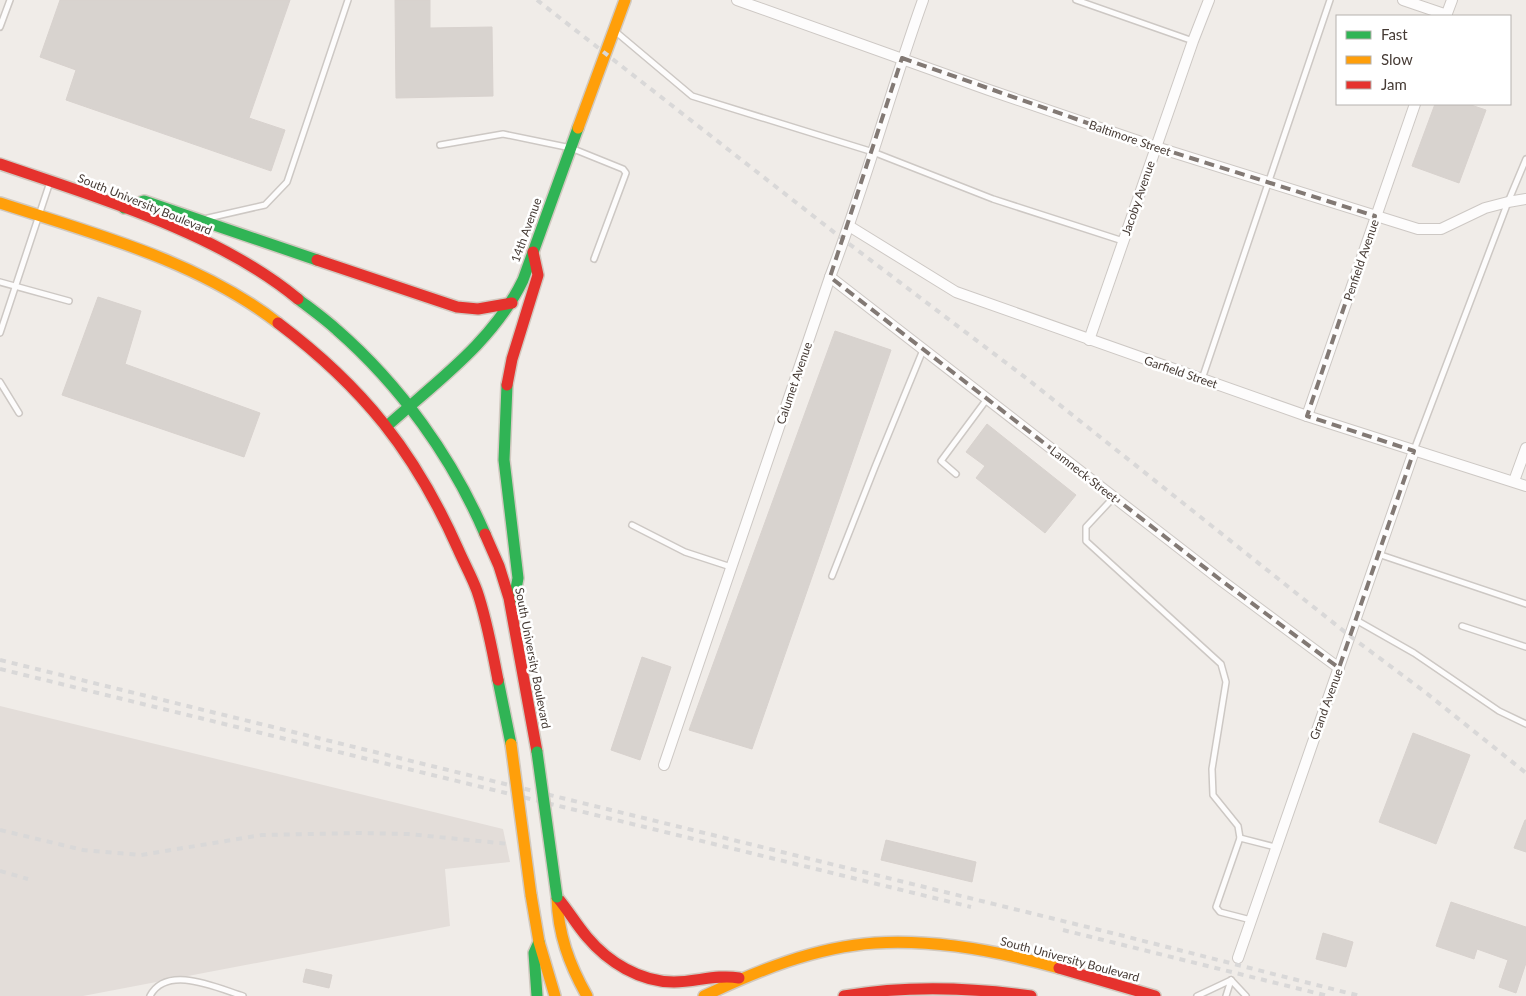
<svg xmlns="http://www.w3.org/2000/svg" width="1526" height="996" font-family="Lato,sans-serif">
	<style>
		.industrial { fill: #e3ddd9 }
		.building { fill: #d8d3cf; stroke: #d8d2ce }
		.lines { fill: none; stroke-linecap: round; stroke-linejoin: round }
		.lane-casing { stroke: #cdc8c4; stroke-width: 8 }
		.street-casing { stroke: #cdc8c4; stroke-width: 12 }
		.fast-casing { stroke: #d1c9c0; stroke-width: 14 }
		.slow-casing { stroke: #d1c9c0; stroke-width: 14 }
		.jam-casing { stroke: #d1c9c0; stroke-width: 14 }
		.lane { stroke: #fdfcfc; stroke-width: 5 }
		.street { stroke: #fdfcfc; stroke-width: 10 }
		.fast { stroke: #30b455; stroke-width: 11 }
		.slow { stroke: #ff9f0a; stroke-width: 11 }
		.jam { stroke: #e5322d; stroke-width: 11 }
		.rail { stroke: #d9d8d8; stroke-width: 4; stroke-dasharray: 6 6; stroke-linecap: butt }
		.fast-bridge-casing { stroke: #d1c9c0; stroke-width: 14; stroke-linecap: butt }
		.slow-bridge-casing { stroke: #d1c9c0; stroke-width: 14; stroke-linecap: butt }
		.fast-bridge { stroke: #30b455; stroke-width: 11 }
		.slow-bridge { stroke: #ff9f0a; stroke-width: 11 }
		.marked { fill: none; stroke: #827974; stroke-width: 4; stroke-dasharray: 10 6; stroke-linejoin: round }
		.labels { text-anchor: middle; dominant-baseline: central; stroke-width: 5; stroke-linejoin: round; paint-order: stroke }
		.street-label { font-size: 12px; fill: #463b35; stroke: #fff }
	</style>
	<rect width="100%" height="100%" fill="#f0ece8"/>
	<polygon class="industrial" points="0,706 503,829 510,862 445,869 450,926 83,996 0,996"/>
	<g class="building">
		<polygon points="60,0 290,0 249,118 285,130 271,171 66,100 76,70 40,57"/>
		<polygon points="395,0 430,0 430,28 492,27 493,96 396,98"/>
		<polygon points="1435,104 1468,104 1486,110 1459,183 1412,166"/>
		<polygon points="98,297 141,311 125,364 260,413 244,457 62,395"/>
		<polygon points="835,331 891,350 752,749 689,730"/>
		<polygon points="987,424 1076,495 1045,533 976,478 985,466 966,452"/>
		<polygon points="642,657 671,667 640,760 611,750"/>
		<polygon points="1413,733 1470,755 1436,844 1379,822"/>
		<polygon points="1525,820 1526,820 1526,852 1514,848"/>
		<polygon points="886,840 976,862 972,882 881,860"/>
		<polygon points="1451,902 1526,927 1526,963 1516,993 1499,987 1508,960 1477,949 1474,959 1436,946"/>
		<polygon points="1323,933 1353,942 1346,967 1316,959"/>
		<polygon points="306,969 332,975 329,988 303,982"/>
	</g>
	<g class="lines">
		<g class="lane-casing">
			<g id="lane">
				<polyline points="1076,0 1193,41"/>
				<polyline points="0,27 10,0"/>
				<polyline points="616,32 692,96 873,152 993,199 1123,241"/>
				<polyline points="440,145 503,134 571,148 623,169 626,173 594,259"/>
				<polyline points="208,218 265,205 287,182 348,0"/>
				<polyline points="0,282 69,301"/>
				<polyline points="0,333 50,182"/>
				<polyline points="1202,379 1330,0"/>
				<polyline points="0,382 19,413"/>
				<polyline points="1414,450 1508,202 1526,159"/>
				<polyline points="956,474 941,461 987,399"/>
				<polyline points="1114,497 1086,527 1086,541 1221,664 1226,682 1212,769 1213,795 1238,826 1240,838 1216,907 1220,912 1251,920"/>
				<polyline points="632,525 685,552 731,567"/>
				<polyline points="1378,554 1526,604"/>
				<polyline points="832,576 875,467 923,350"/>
				<polyline points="1356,620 1414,653 1499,711 1526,724"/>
				<polyline points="1462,626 1526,647"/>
				<polyline points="1240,838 1275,847"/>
				<polyline points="1231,980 1246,996"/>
				<path d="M150,996C167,964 217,988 243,996"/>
				<polyline points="1197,996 1231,980"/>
				<polyline points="1226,996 1231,980"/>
			</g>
		</g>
		<g class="street-casing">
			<g id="street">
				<polyline points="737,0 989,90 1156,147 1418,229 1441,229 1485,208 1508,202 1526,199"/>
				<polyline points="1403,0 1447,15"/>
				<polyline points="1446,16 1452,0"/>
				<polyline points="849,226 956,292 1307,416 1526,486"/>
				<polyline points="830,277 1222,581 1339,668"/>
				<polyline points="1089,340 1193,41 1209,0"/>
				<polyline points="1307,416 1415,104"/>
				<polyline points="1514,481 1526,448"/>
				<path d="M664,765L830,277C865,186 890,92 923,0"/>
				<polyline points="1238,958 1414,451"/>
			</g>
		</g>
		<g class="fast-casing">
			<g id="fast">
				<polyline points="124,208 144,201 317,260"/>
				<path d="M298,299C311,309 325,319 337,330C400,385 452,457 485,534"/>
				<polyline points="507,385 504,460 518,578 513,605"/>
				<path d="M387,426C437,381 493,342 523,280L578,128"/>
				<polyline points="498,680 511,744"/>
				<polyline points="537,996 534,953 539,942"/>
			</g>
		</g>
		<g class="slow-casing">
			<g id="slow">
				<polyline points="578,128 625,0"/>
				<path d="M0,203C95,234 198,261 278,323"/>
				<polyline points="531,895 539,942 555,996"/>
				<path d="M557,897C558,934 569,964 587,996"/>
				<path d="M704,996C757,971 815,947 875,943C937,939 999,951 1059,968"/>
			</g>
		</g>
		<g class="jam-casing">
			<g id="jam">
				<path d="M0,164C99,198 217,232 298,299"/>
				<polyline points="317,260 457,307 478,309 512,303"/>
				<path d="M278,323C363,387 415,452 458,549C464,563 472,577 477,591C487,620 492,650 498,680"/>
				<polyline points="507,385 512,359 538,275 533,252"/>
				<polyline points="485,534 499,566 509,598 537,752"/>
				<path d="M557,897C568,910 576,924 587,937C608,962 640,982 674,982C696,982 717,974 739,978"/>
				<polyline points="1059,968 1155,996"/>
				<path d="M844,996C907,985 968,987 1031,996"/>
			</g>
		</g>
		<use href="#lane" class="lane"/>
		<use href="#street" class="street"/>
		<use href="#fast" class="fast"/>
		<use href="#slow" class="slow"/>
		<use href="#jam" class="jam"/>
		<g class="rail">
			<polyline points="537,0 844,240 1026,378 1350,636 1425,692 1526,773"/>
			<polyline points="0,660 1120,935 1360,996"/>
			<polyline points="0,669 971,907"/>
			<polyline points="0,830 83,850 141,855 262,835 358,833 408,834 509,844"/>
			<polyline points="0,871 28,879"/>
			<polyline points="1063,930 1328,996"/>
		</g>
		<g class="fast-bridge-casing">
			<polyline id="fast-bridge" points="537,752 557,897"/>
		</g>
		<g class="slow-bridge-casing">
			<polyline id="slow-bridge" points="511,744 531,895"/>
		</g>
		<use href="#fast-bridge" class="fast-bridge"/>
		<use href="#slow-bridge" class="slow-bridge"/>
	</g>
	<path class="marked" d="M902,58L1156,147L1375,216L1307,416L1414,451L1339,668L1222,581L830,277Z"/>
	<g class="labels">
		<g class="street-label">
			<text transform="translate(1130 138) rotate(19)">Baltimore Street</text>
			<text transform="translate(1138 198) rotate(-71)">Jacoby Avenue</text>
			<text transform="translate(145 204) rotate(22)">South University Boulevard</text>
			<text transform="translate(526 230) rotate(-70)">14th Avenue</text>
			<text transform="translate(1361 260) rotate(-71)">Penfield Avenue</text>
			<text transform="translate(1181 372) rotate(19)">Garfield Street</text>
			<text transform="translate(794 383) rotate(-71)">Calumet Avenue</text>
			<text transform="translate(1084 474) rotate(38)">Lamneck Street</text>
			<text transform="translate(533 658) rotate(79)">South University Boulevard</text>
			<text transform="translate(1326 704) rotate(-70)">Grand Avenue</text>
			<text transform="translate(1070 959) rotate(15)">South University Boulevard</text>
		</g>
	</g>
	<rect x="1336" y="15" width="175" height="90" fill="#ffffff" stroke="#b5b1ae"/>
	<rect x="1346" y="31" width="25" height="8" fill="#30b455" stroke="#b5b1ae"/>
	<text x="1381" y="40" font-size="15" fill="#463b35">Fast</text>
	<rect x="1346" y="56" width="25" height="8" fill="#ff9f0a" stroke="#b5b1ae"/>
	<text x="1381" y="65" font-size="15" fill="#463b35">Slow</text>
	<rect x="1346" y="81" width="25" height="8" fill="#e5322d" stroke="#b5b1ae"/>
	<text x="1381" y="90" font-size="15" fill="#463b35">Jam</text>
</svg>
